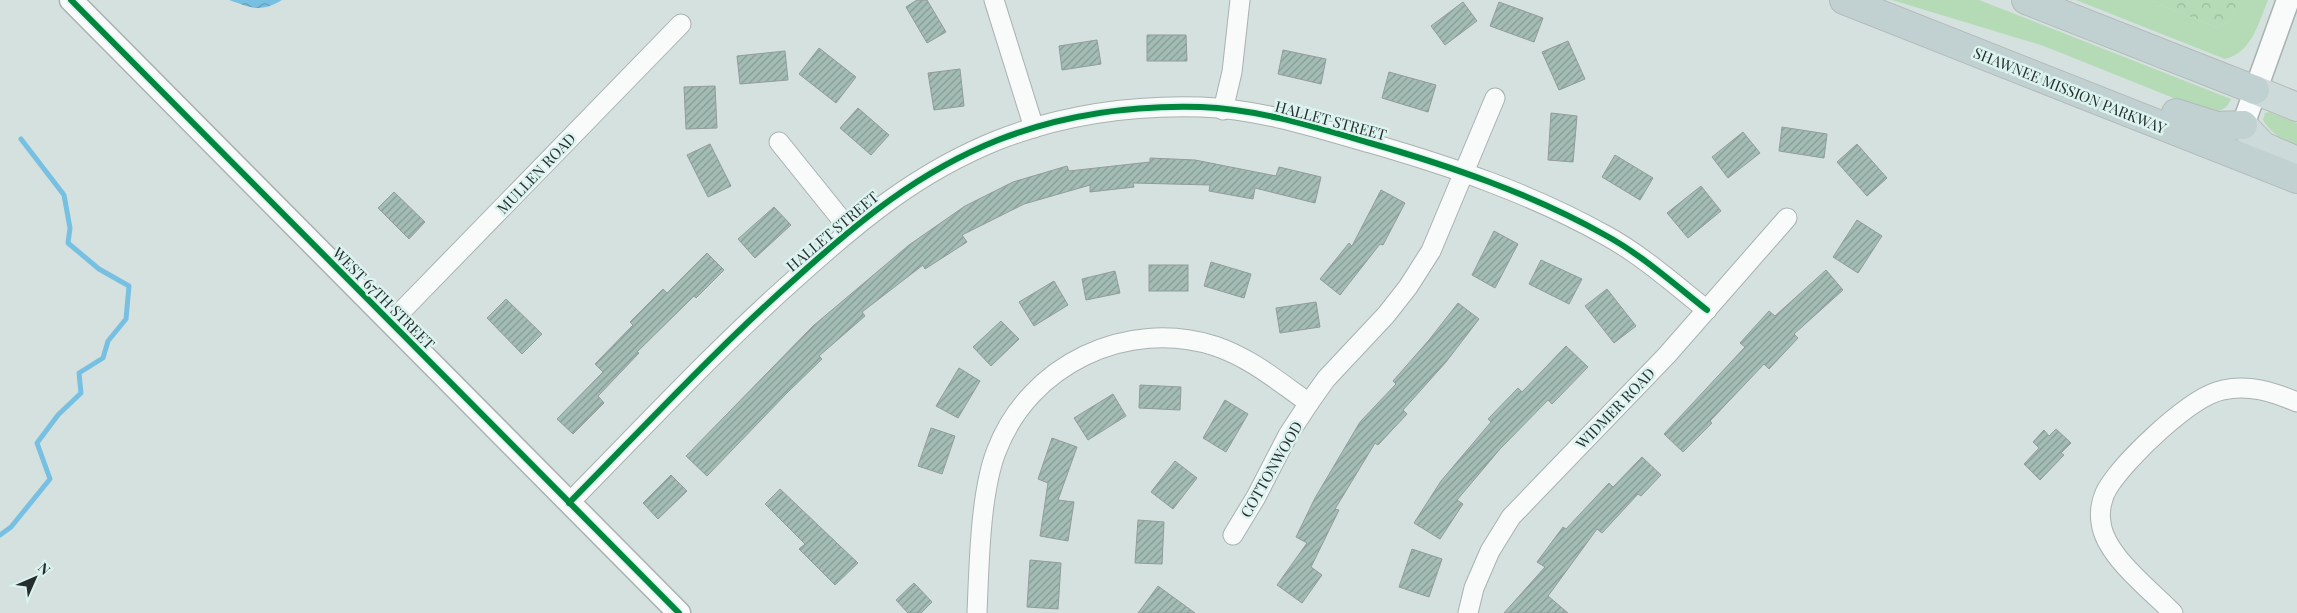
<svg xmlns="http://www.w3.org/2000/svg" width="2297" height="613" font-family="'Playfair Display',serif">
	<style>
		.grass { fill: #b4dab6 }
		.forest { fill: url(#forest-crowns) }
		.water { fill: url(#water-waves) }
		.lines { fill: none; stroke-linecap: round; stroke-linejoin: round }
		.stream { stroke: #78c0e2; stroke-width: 5 }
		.building { fill: url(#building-hatch); stroke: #939c9a }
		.minor-casing { stroke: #a9b2b1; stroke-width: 21 }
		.tertiary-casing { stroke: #a9b2b1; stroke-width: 25 }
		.trunk-casing { stroke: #b4bbba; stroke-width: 30 }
		.motorway-casing { stroke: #b4bbba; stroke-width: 30 }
		.minor { stroke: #f9fafa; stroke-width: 19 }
		.tertiary { stroke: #f9fafa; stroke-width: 22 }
		.trunk { stroke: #ccdada; stroke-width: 28 }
		.motorway { stroke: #c1d1d2; stroke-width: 28 }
		.cycleway-casing { stroke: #dcf3f0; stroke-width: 9 }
		.cycleway { stroke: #00873e; stroke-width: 6 }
		.labels { text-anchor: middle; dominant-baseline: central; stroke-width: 5; stroke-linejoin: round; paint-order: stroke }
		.street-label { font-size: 15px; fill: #252e2d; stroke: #dcf3f0 }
	</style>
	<defs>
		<pattern id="forest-crowns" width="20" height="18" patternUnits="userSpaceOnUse" patternTransform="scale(1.25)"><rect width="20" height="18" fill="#b4dab6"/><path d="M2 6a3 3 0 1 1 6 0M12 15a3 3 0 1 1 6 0" fill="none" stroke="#9bbb9d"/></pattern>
		<pattern id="water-waves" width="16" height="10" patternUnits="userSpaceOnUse" patternTransform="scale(1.25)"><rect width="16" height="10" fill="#78c0e2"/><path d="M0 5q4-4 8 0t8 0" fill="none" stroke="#629cb8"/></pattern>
		<pattern id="building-hatch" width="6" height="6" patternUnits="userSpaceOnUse" patternTransform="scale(1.25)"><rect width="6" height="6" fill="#a3bdb5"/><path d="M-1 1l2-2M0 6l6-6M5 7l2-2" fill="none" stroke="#859a94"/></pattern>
	</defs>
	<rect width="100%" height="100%" fill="#d4e1df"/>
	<g class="grass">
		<path d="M1892,0H1979L2231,99C2226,111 2219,112 2206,111L2044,46Z"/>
		<path d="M2076,0H2149L2218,28L2232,19L2241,0H2268C2258,24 2252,52 2225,59Z"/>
		<path d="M2269,112L2297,123V147C2283,141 2271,133 2263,120L2265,113Z"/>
	</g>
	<polygon class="forest" points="2149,0 2241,0 2232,19 2218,28"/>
	<path class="water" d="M229,0H282C260,13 252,8 229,0Z"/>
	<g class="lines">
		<polyline class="stream" points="0,535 11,527 50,479 37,443 58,415 81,393 79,373 103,358 108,341 126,319 129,286 99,269 68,243 70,228 64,195 21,139"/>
	</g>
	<g class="building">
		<polygon points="917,0 927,0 946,32 927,43 906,7"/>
		<polygon points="1463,2 1477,21 1445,45 1431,26"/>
		<polygon points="1499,2 1543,18 1534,42 1490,26"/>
		<polygon points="1147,35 1186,35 1187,61 1147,61"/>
		<polygon points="1097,40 1101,64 1062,70 1059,46"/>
		<polygon points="1568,41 1585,79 1559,90 1542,52"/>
		<polygon points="819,48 856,77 836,103 799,74"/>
		<polygon points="1283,50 1326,59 1321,84 1278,74"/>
		<polygon points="785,51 788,80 740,84 737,56"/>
		<polygon points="960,69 964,106 934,110 928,73"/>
		<polygon points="1389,72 1436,85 1428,112 1382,98"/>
		<polygon points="715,86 717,128 686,129 684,87"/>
		<polygon points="858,108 889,135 871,155 840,128"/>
		<polygon points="1551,113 1577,116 1573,162 1548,160"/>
		<polygon points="1782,127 1827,134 1824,158 1779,151"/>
		<polygon points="1743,132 1760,153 1728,178 1712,157"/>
		<polygon points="710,144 731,186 708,197 687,155"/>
		<polygon points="1857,144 1887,178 1867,196 1837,162"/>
		<polygon points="1615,155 1653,178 1640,200 1602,177"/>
		<polygon points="1150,158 1195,160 1276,176 1279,167 1321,177 1315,203 1255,188 1253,199 1209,191 1210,185 1133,183 1134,187 1090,192 1090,185 1024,204 962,235 967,242 925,269 923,265 862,312 865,316 819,356 822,359 787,393 707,476 686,456 813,326 909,245 965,206 1013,182 1067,166 1069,171 1150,162"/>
		<polygon points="1701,186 1721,211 1688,238 1667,213"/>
		<polygon points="1381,190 1405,203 1383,245 1380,244 1340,295 1320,279 1349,243 1352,246"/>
		<polygon points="394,192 425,222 409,239 378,208"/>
		<polygon points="774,207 791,225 755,258 738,239"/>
		<polygon points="1857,220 1882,236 1858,273 1833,257"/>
		<polygon points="1494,231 1518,244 1495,288 1472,275"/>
		<polygon points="707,253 724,270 696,298 694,296 637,352 639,353 598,396 604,403 573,434 557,419 603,372 595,364 633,325 630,322 663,289 667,293"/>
		<polygon points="1541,260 1582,279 1569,304 1529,284"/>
		<polygon points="1211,262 1251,274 1244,298 1204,286"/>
		<rect x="1149" y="265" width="39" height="26"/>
		<polygon points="1826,270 1843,290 1794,334 1798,338 1769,369 1764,364 1710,421 1712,423 1683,452 1664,434 1745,347 1740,343 1769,311 1775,316"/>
		<polygon points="1115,271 1120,293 1086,300 1082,279"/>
		<polygon points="1054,281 1068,305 1034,326 1019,302"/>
		<polygon points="1607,289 1636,326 1614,343 1585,306"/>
		<polygon points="506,299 542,334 522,354 487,318"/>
		<polygon points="1316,302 1320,327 1280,333 1276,308"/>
		<polygon points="1458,303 1479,319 1446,362 1403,410 1407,414 1378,445 1375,443 1335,509 1339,510 1311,567 1322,575 1302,603 1277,585 1307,543 1296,537 1315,498 1360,422 1396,384 1393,381 1429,340"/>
		<polygon points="1001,321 1019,339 991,366 973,347"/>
		<polygon points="1566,346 1588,367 1552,404 1548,400 1500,449 1457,500 1463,504 1440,539 1414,523 1441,481 1491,422 1488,419 1518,388 1522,392"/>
		<polygon points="959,368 980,381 958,418 936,406"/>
		<polygon points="1140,385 1181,387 1180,410 1139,408"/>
		<polygon points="1113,394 1126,416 1088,440 1074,418"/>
		<polygon points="1225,400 1248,414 1226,452 1203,438"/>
		<polygon points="931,428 955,436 942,474 918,466"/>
		<polygon points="2056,429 2071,443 2061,453 2064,455 2040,480 2024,464 2039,448 2033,442 2044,430 2049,436"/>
		<polygon points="1052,438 1077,447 1058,500 1074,502 1068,541 1040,536 1048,483 1038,479"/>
		<polygon points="1642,457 1661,475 1641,496 1638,494 1602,533 1597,529 1548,596 1568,613 1504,613 1545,567 1537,562 1563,527 1566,529 1609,483 1613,487"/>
		<polygon points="1175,461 1197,478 1173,509 1151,492"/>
		<polygon points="671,475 687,491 658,519 643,503"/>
		<polygon points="780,489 858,563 835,585 799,549 805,544 765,504"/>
		<polygon points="1138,520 1164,522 1162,564 1135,563"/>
		<polygon points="1412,549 1442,559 1429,597 1399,587"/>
		<polygon points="1030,560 1061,563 1058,609 1027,607"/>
		<polygon points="914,583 932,602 921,613 908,613 896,600"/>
		<polygon points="1158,586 1195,613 1138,613"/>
	</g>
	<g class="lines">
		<g class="minor-casing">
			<g id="minor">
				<polyline points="994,0 1034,128"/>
				<polyline points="1223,110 1232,72 1240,0"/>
				<polyline points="779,142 849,229"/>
				<polyline points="390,323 681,24"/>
				<path d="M569,503C644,427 716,349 796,278C859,221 918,172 998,140C1062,115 1132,105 1201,107C1258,109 1315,127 1370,143C1450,166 1532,194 1605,235C1642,255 1674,284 1707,310"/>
				<polyline points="1233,535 1256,497 1288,435 1309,403 1326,379 1386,315 1408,287 1431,251 1495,98"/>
				<path d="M977,613C979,567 980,494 996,452C1029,364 1127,318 1215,346C1251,358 1279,382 1309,403"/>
				<polyline points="1468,613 1474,588 1490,551 1511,517 1667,355 1787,218"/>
				<path d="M2173,613C2151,590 2104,555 2101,522C2099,511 2102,496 2109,486C2127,458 2191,396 2223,390C2249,384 2273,392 2297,402"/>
			</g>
		</g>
		<g class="tertiary-casing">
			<g id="tertiary">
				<polyline points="71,0 679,613"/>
				<polyline points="2243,125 2288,0"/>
			</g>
		</g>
		<g class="trunk-casing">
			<g id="trunk">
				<polyline points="2255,90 2297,107"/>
				<polyline points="2243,125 2263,146 2297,161"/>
			</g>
		</g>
		<g class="motorway-casing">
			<g id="motorway">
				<polyline points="1844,0 2297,179"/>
				<polyline points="2026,0 2255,90"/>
				<polyline points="2176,113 2217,126 2243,125"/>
			</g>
		</g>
		<use href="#minor" class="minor"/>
		<use href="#tertiary" class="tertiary"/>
		<use href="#trunk" class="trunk"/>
		<use href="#motorway" class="motorway"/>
		<g class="cycleway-casing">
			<g id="cycleway">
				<polyline points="71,0 679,613"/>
				<path d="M569,503C644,427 716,349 796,278C859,221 918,172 998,140C1062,115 1132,105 1201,107C1258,109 1315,127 1370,143C1450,166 1532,194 1605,235C1642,255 1674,284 1707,310"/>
			</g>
		</g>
		<use href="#cycleway" class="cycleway"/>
	</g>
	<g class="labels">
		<g class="street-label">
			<text transform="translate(2070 90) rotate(22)">SHAWNEE MISSION PARKWAY</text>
			<text transform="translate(1331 120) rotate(15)">HALLET STREET</text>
			<text transform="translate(536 173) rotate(-46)">MULLEN ROAD</text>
			<text transform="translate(832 231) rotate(-40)">HALLET STREET</text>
			<text transform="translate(384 298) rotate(45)">WEST 67TH STREET</text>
			<text transform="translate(1615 408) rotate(-46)">WIDMER ROAD</text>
			<text transform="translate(1271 469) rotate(-60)">COTTONWOOD</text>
		</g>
	</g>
	<g transform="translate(35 578) rotate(45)" stroke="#dcf3f0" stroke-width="4" paint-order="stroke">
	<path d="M0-4L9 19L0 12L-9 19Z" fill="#252e2d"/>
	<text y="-8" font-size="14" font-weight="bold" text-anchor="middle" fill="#252e2d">N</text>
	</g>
</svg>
